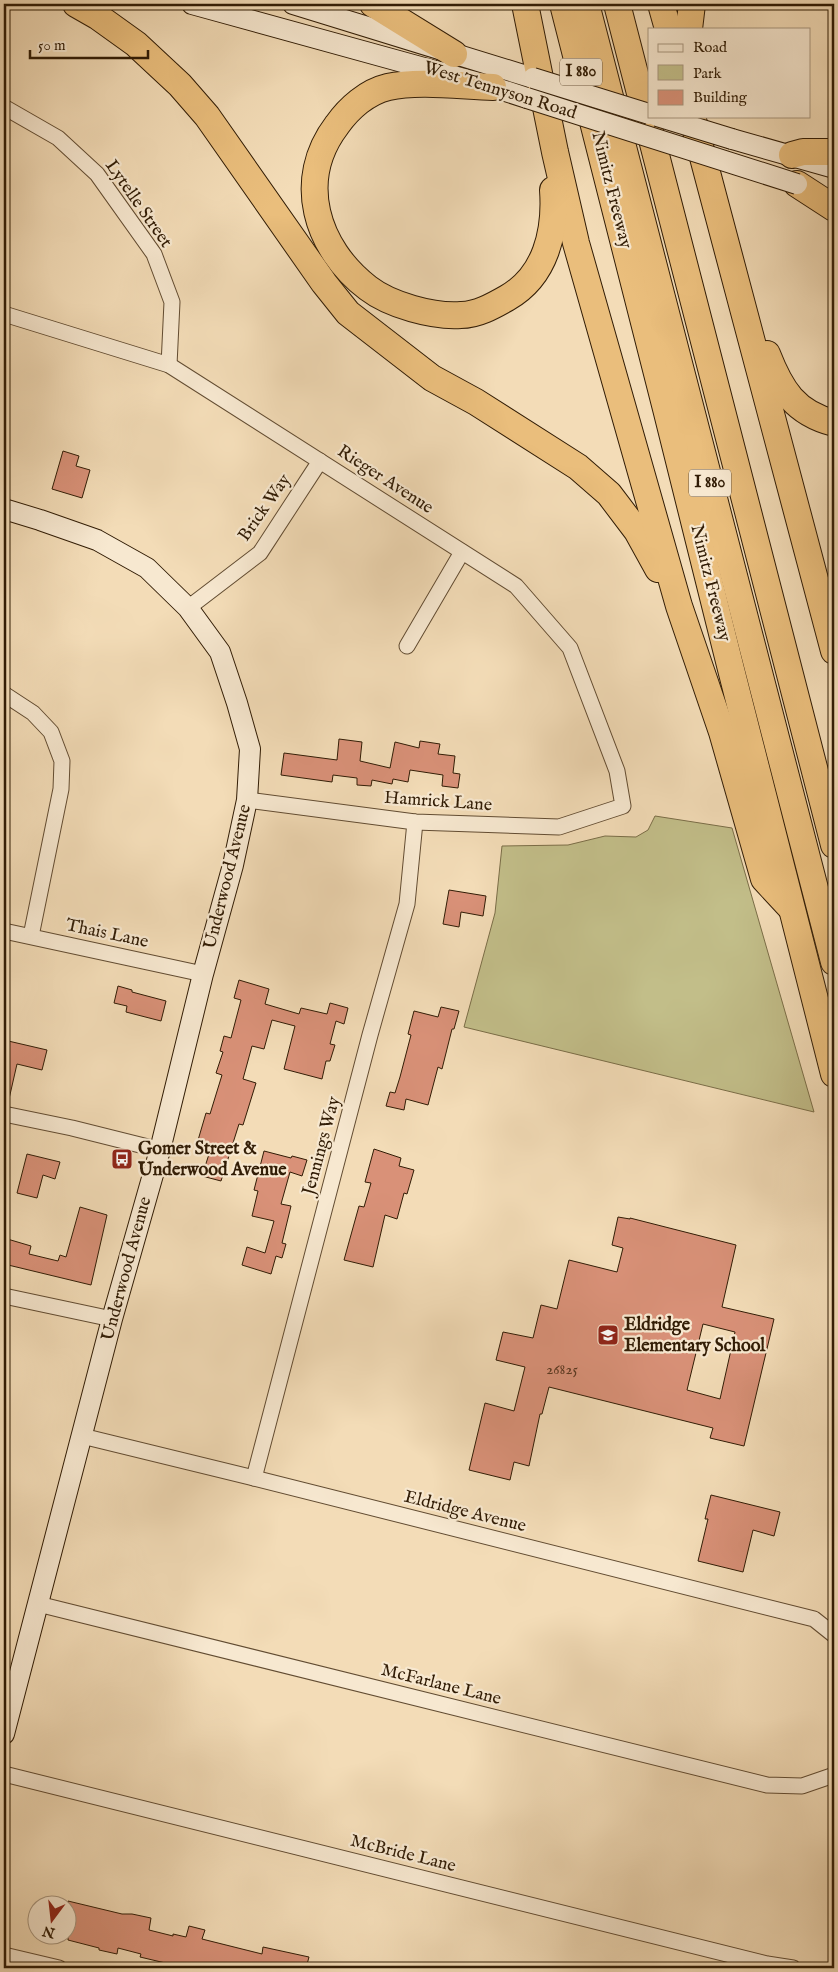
<svg xmlns="http://www.w3.org/2000/svg" width="838" height="1972" font-family="'IM FELL English',serif">
	<style>
		.green { fill: #c2be89; stroke: #7a6d47 }
		.building { fill: #d99178; stroke: #311c05; fill-rule: evenodd }
		.lines { fill: none; stroke-linecap: round; stroke-linejoin: round }
		.street-casing { stroke: #624c32; stroke-width: 17 }
		.secondary-casing { stroke: #311c05; stroke-width: 22 }
		.highway-casing { stroke: #311c05; stroke-width: 28 }
		.street { stroke: #f7e8d0; stroke-width: 15 }
		.secondary { stroke: #f7e8d0; stroke-width: 20 }
		.highway { stroke: #eabe7c; stroke-width: 26 }
		.secondary-bridge-casing { stroke: #311c05; stroke-width: 22; stroke-linecap: butt }
		.secondary-bridge { stroke: #f7e8d0; stroke-width: 20 }
		.labels { text-anchor: middle; dominant-baseline: central; stroke-width: 4.5; stroke-linejoin: round; paint-order: stroke }
		.number-label { font-size: 15px; fill: #5b3922 }
		.shield { fill: #f7e8d0; stroke: #6c5942; stroke-width: 1 }
		.shield-label { font-size: 16px; font-weight: bold; fill: #311c05 }
		.street-label { font-size: 18px; fill: #311c05; stroke: #f7e8d0 }
		.poi-label { font-size: 18px; font-weight: bold; fill: #311c05; stroke: #f7e8d0; text-anchor: start }
	</style>
	<rect width="100%" height="100%" fill="#f3dcb7"/>
	<filter id="stains"><feTurbulence type="fractalNoise" baseFrequency=".004" numOctaves="4"/><feColorMatrix values="0 0 0 0 .2 0 0 0 0 .09 0 0 0 0 .02 0 0 0 .5 -.17"/></filter>
	<radialGradient id="worn" r=".72"><stop offset=".6" stop-color="#630" stop-opacity="0"/><stop offset="1" stop-color="#630" stop-opacity=".3"/></radialGradient>
	<polygon class="green" points="655,816 732,828 814,1112 464,1027 495,913 502,846 568,845 605,836 636,837 648,830"/>
	<g class="building">
		<polygon points="63,451 79,456 76,466 90,470 82,498 52,489"/>
		<polygon points="339,739 362,742 360,761 390,768 395,742 419,748 420,741 440,744 438,754 455,756 453,773 460,774 458,788 442,786 443,775 410,770 408,782 393,779 392,784 372,780 371,786 357,785 357,778 333,775 332,782 281,775 284,753 337,760"/>
		<polygon points="449,890 486,896 483,916 461,912 459,927 443,924"/>
		<polygon points="239,980 269,989 265,1004 299,1014 301,1008 327,1014 330,1003 348,1008 344,1024 336,1021 330,1044 335,1045 330,1061 326,1061 322,1079 284,1069 295,1026 272,1020 264,1049 252,1046 243,1079 256,1083 243,1125 239,1124 221,1181 202,1176 210,1151 196,1147 206,1113 210,1114 222,1075 216,1073 223,1052 220,1051 224,1036 231,1038 241,1000 234,998"/>
		<polygon points="118,986 132,990 132,992 166,1001 161,1021 126,1012 127,1006 114,1003"/>
		<polygon points="441,1007 459,1011 454,1029 452,1029 442,1069 438,1067 428,1105 406,1099 404,1110 386,1106 390,1092 395,1093 400,1077 411,1035 408,1034 414,1011 438,1017"/>
		<polygon points="4,1040 47,1050 42,1070 17,1064 9,1099 4,1098"/>
		<polygon points="374,1149 401,1158 399,1166 414,1170 407,1194 404,1193 397,1219 385,1215 373,1267 344,1260 359,1206 364,1207 371,1183 365,1182"/>
		<polygon points="264,1151 291,1158 292,1156 307,1160 302,1176 290,1172 281,1204 291,1206 282,1243 286,1244 282,1258 276,1256 271,1274 242,1265 247,1247 265,1253 274,1221 252,1216 258,1191 254,1190"/>
		<polygon points="27,1154 60,1162 55,1179 43,1175 37,1198 17,1193"/>
		<polygon points="80,1207 107,1215 91,1285 4,1264 4,1238 31,1246 29,1254 58,1261 60,1255 66,1257"/>
		<path d="M618,1217L630,1219V1218L736,1245L722,1307L774,1319L744,1446L710,1438L713,1428L549,1387L542,1414H540L529,1466L514,1462L510,1480L469,1470L485,1403L514,1411L525,1367L496,1360L503,1332L533,1338L541,1305L557,1309L569,1260L617,1272L623,1248L612,1245ZM703,1324L735,1332L720,1399L687,1390Z"/>
		<polygon points="711,1495 780,1512 774,1536 753,1530 743,1572 698,1561 708,1519 705,1519"/>
		<polygon points="68,1901 122,1914 132,1914 151,1918 149,1930 173,1936 173,1934 186,1937 189,1926 205,1930 202,1939 262,1954 263,1947 309,1957 306,1968 177,1968 178,1966 140,1957 141,1954 118,1948 117,1954 99,1950 99,1948 68,1940"/>
	</g>
	<g class="lines">
		<g class="street-casing">
			<g id="street">
				<polyline points="4,107 58,138 97,174 154,254 172,302 169,365"/>
				<polyline points="4,314 169,365 516,586 570,648 617,771 623,806 559,827 415,822 247,800"/>
				<polyline points="188,608 260,553 320,461"/>
				<polyline points="407,646 462,552"/>
				<polyline points="4,694 33,713 51,732 62,761 61,789 31,936"/>
				<polyline points="4,931 203,974"/>
				<polyline points="4,1114 72,1128 160,1150"/>
				<polyline points="4,1296 112,1319"/>
				<polyline points="82,1436 254,1478 814,1619 834,1635"/>
				<polyline points="254,1478 370,1035 407,904 415,822"/>
				<polyline points="38,1604 767,1785 802,1786 834,1775"/>
				<polyline points="4,1774 767,1964 793,1968"/>
				<polyline points="4,1955 59,1968"/>
			</g>
		</g>
		<g class="secondary-casing">
			<g id="secondary">
				<polyline points="192,4 493,87 527,98"/>
				<polyline points="293,4 533,78"/>
				<polyline points="732,139 834,168"/>
				<polyline points="4,509 40,520 97,540 147,568 188,608 220,652 237,703 250,749 247,800 233,865 203,974 160,1150 112,1319 4,1734"/>
			</g>
		</g>
		<g class="highway-casing">
			<g id="highway">
				<polyline points="76,4 97,16 136,44 180,85 207,116 324,283 348,313 432,378 476,402 578,467 609,494 637,531 658,569"/>
				<polyline points="373,4 454,54"/>
				<polyline points="525,4 555,152 576,243 679,606 722,732 764,879 789,906"/>
				<path d="M563,4C656,360 741,718 834,1074"/>
				<polyline points="586,4 834,962"/>
				<polyline points="617,4 834,845"/>
				<polyline points="661,4 668,29"/>
				<polyline points="689,29 692,4"/>
				<path d="M493,87C461,86 418,80 388,87C367,92 349,108 337,125C295,180 316,248 368,288C390,305 433,317 461,315C477,315 493,306 507,298C546,276 556,231 553,190"/>
				<polyline points="692,116 834,651"/>
				<polyline points="792,155 803,152 834,152"/>
				<polyline points="797,184 834,208"/>
				<path d="M767,354C781,390 795,413 834,423"/>
			</g>
		</g>
		<use href="#street" class="street"/>
		<use href="#secondary" class="secondary"/>
		<use href="#highway" class="highway"/>
		<g class="secondary-bridge-casing">
			<g id="secondary-bridge">
				<polyline points="533,78 649,114"/>
				<polyline points="527,98 797,184"/>
				<polyline points="657,116 732,139"/>
			</g>
		</g>
		<use href="#secondary-bridge" class="secondary-bridge"/>
	</g>
	<defs>
		<g id="bus-square" transform="scale(1.125)"><rect x="-9" y="-9" width="18" height="18" rx="4" fill="#8f2418" stroke="#f7e8d0"/><path d="M-5-6H5V4H4V6H2V4H-2V6H-4V4H-5ZM-3.5-4V0h7V-4ZM-3.5 1.2v1.5H-2V1.2ZM2 1.2v1.5H3.5V1.2Z" fill="#fff"/></g>
		<g id="school-square" transform="scale(1.125)"><rect x="-9" y="-9" width="18" height="18" rx="4" fill="#8f2418" stroke="#f7e8d0"/><path d="M0-5L7-2L0 1L-7-2ZM-4 1L0 2.5L4 1V4Q0 6-4 4Z" fill="#fff"/></g>
	</defs>
	<g fill-rule="evenodd">
		<use href="#bus-square" x="122" y="1159"/>
		<use href="#school-square" x="608" y="1335"/>
	</g>
	<g class="labels">
		<g class="number-label">
			<text x="562" y="1369">26825</text>
		</g>
		<g class="shield">
			<rect x="560" y="58.5" width="42" height="27" rx="4"/>
			<rect x="689" y="469.5" width="42" height="27" rx="4"/>
		</g>
		<g class="shield-label">
			<text x="581" y="72">I 880</text>
			<text x="710" y="483">I 880</text>
		</g>
		<g class="street-label">
			<text transform="translate(500 91) rotate(17)">West Tennyson Road</text>
			<text transform="translate(611 190) rotate(76)">Nimitz Freeway</text>
			<text transform="translate(138 204) rotate(55)">Lytelle Street</text>
			<text transform="translate(385 480) rotate(33)">Rieger Avenue</text>
			<text transform="translate(265 508) rotate(-55)">Brick Way</text>
			<text transform="translate(710 583) rotate(76)">Nimitz Freeway</text>
			<text transform="translate(438 802) rotate(4)">Hamrick Lane</text>
			<text transform="translate(228 877) rotate(-76)">Underwood Avenue</text>
			<text transform="translate(107 934) rotate(12)">Thais Lane</text>
			<text transform="translate(322 1146) rotate(-75)">Jennings Way</text>
			<text transform="translate(127 1269) rotate(-75)">Underwood Avenue</text>
			<text transform="translate(465 1512) rotate(14)">Eldridge Avenue</text>
			<text transform="translate(441 1685) rotate(14)">McFarlane Lane</text>
			<text transform="translate(403 1854) rotate(14)">McBride Lane</text>
		</g>
		<g class="poi-label">
			<text x="138" y="1149">Gomer Street &amp;<tspan x="138" dy="21">Underwood Avenue</tspan></text>
			<text x="624" y="1325">Eldridge<tspan x="624" dy="21">Elementary School</tspan></text>
		</g>
	</g>
	<rect width="838" height="1972" fill="none" stroke="#f3dcb7" stroke-width="20"/>
	<rect x="5" y="5" width="828" height="1962" fill="none" stroke="#311c05" stroke-width="2.5"/>
	<rect x="10" y="10" width="818" height="1952" fill="none" stroke="#311c05"/>
	<rect x="648" y="28" width="162" height="90" fill="#f7e8d0" stroke="#a8967f"/>
	<rect x="658" y="44" width="25" height="8" fill="#f7e8d0" stroke="#a8967f"/>
	<text x="693" y="52" font-size="15" fill="#311c05">Road</text>
	<rect x="658" y="65" width="25" height="15" fill="#c2be89" stroke="#a8967f"/>
	<text x="693" y="78" font-size="15" fill="#311c05">Park</text>
	<rect x="658" y="90" width="25" height="15" fill="#d99178" stroke="#a8967f"/>
	<text x="693" y="102" font-size="15" fill="#311c05">Building</text>
	<g transform="translate(52 1920) rotate(195)"><circle r="24" fill="#f7e8d0" stroke="#a8967f"/>
	<path d="M0-4L9 19L0 12L-9 19Z" fill="#8f2418"/>
	<text y="-8" font-size="14" font-weight="bold" text-anchor="middle" fill="#311c05">N</text>
	</g>
	<path d="M30 50v8h118v-8" fill="none" stroke="#311c05" stroke-width="2.5"/>
	<text x="38" y="50" font-size="15" fill="#311c05" stroke="#f7e8d0" stroke-width="4" paint-order="stroke">50 m</text>
	<rect width="100%" height="100%" filter="url(#stains)"/>
	<rect width="100%" height="100%" fill="url(#worn)"/>
</svg>
